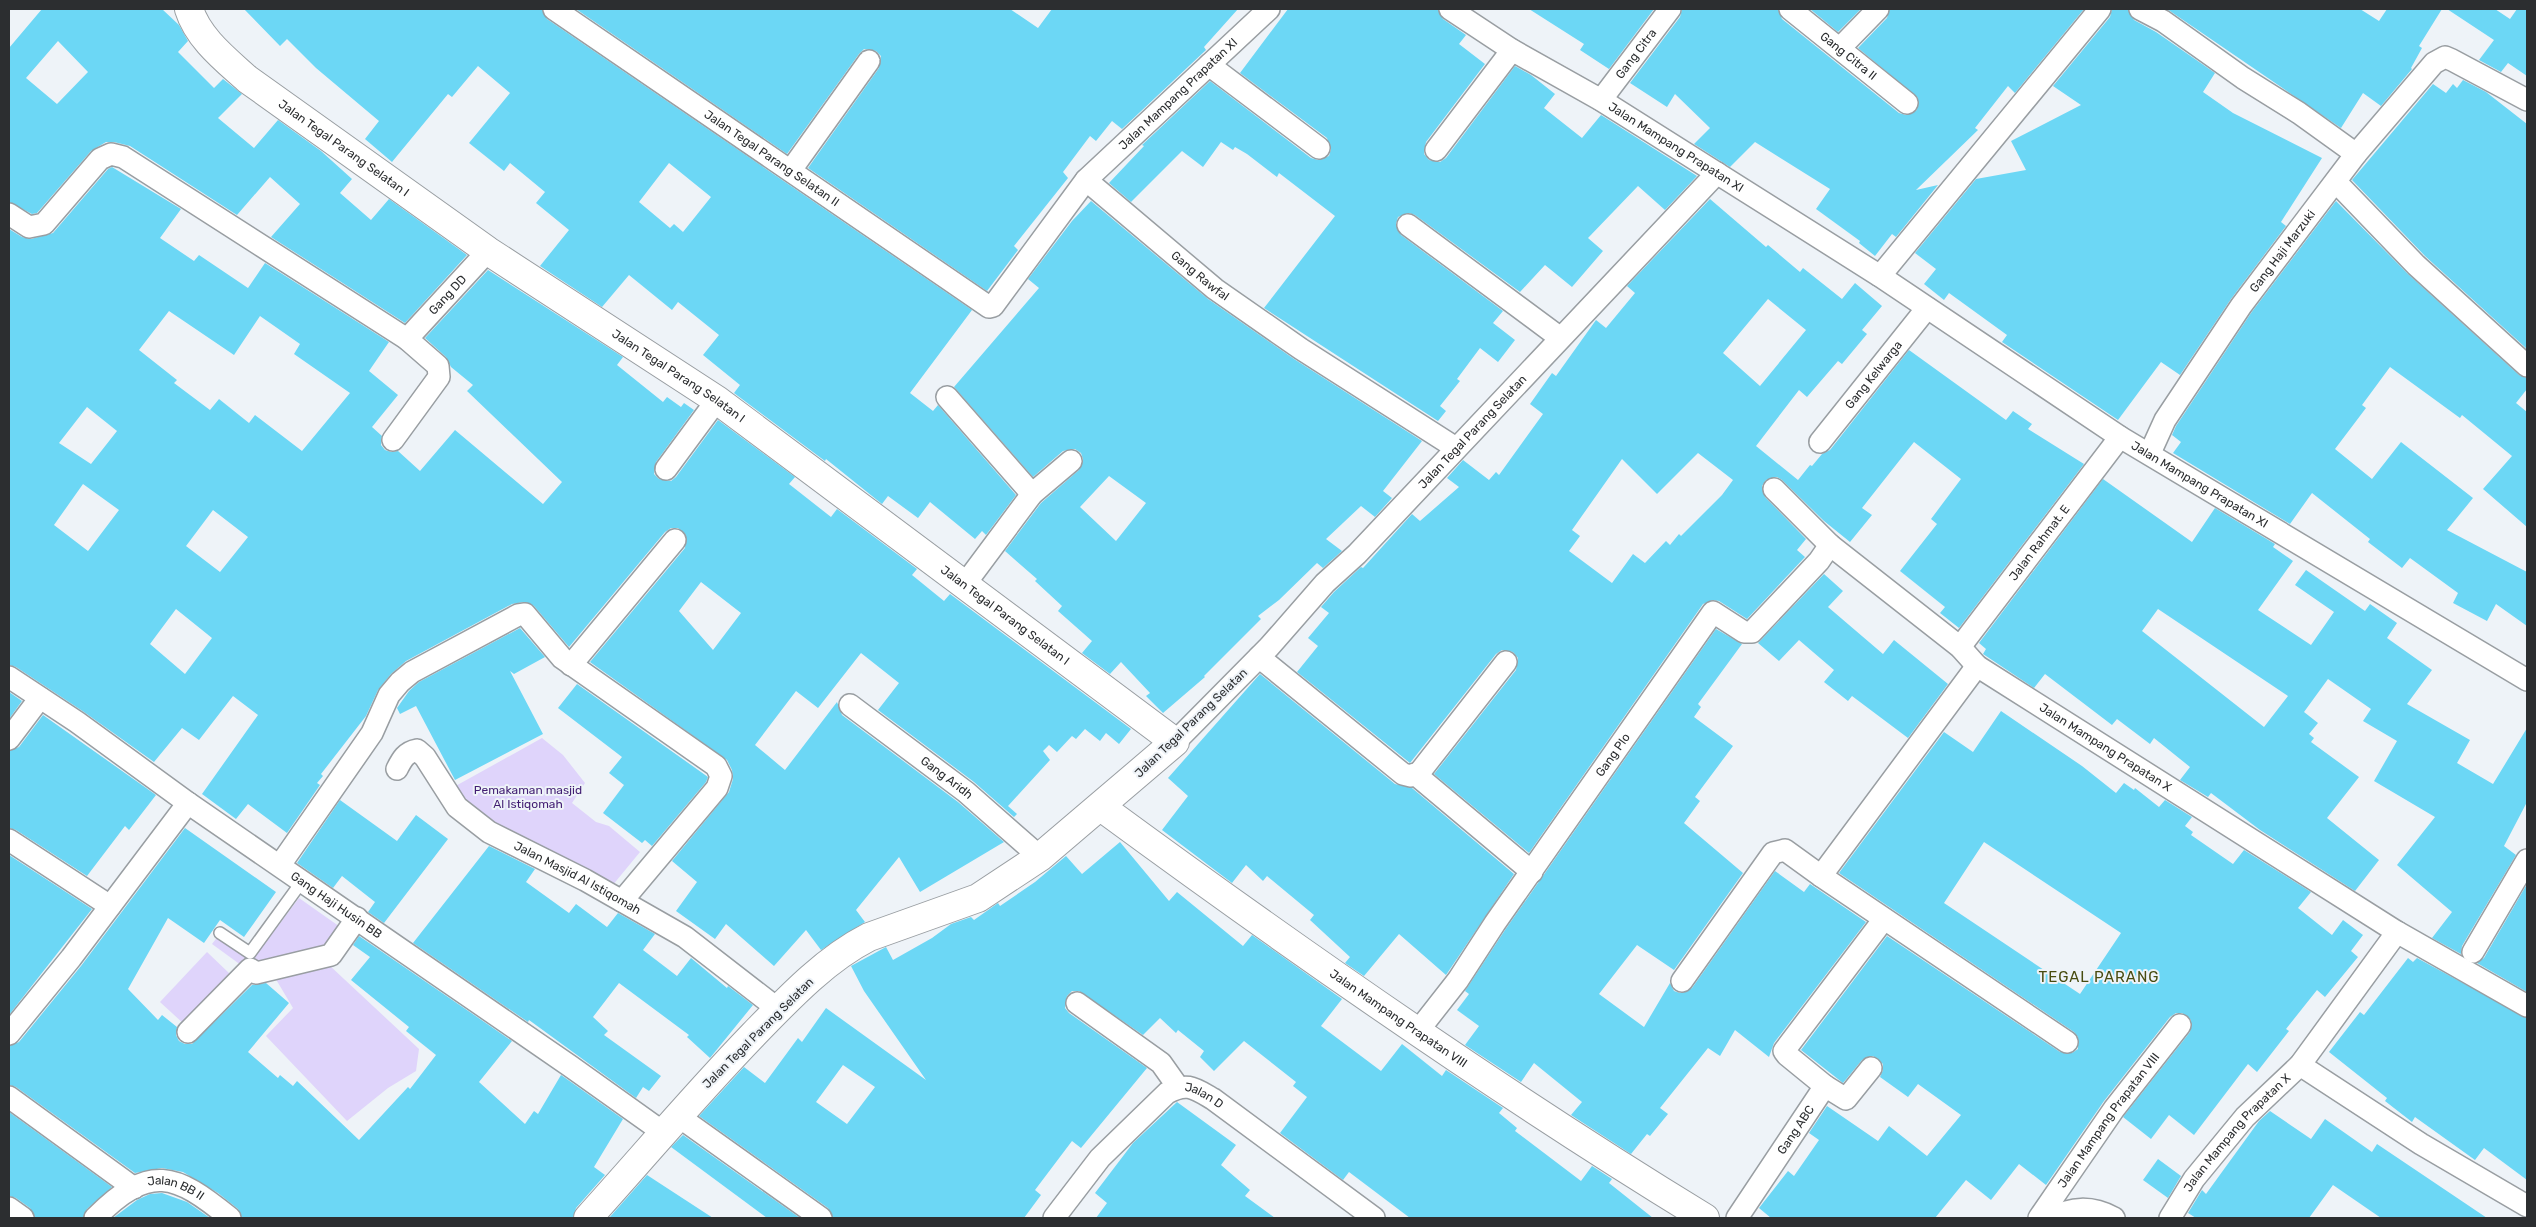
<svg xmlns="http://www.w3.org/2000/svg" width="2536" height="1227" font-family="Rubik,sans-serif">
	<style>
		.green { fill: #dfd4fb }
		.building { fill: #6cd7f5; fill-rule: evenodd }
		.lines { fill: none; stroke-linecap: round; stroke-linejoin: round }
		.service-casing { stroke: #999ea2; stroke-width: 14 }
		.minor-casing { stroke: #999ea2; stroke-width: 24 }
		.tertiary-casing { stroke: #999ea2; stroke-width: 30 }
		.service { stroke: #fff; stroke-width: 11 }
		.minor { stroke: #fff; stroke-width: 21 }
		.tertiary { stroke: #fff; stroke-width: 28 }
		.labels { text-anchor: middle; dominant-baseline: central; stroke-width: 4; stroke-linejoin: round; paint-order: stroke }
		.street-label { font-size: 12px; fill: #2c2e30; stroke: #eef3f8 }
		.park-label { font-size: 12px; fill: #411d72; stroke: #eef3f8 }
		.quarter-label { font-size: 15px; letter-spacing: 1px; fill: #484c10; stroke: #eef3f8 }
	</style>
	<rect width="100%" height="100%" fill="#eef3f8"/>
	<g class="green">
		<polygon points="542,738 563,755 585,783 572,803 596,822 609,826 640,852 612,886 489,824 452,788"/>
		<polygon points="299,898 343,929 326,953 245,968 212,944 219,935 253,959"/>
		<polygon points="207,952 231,975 184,1024 160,1002"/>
		<polygon points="329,965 419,1049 416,1071 388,1088 347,1121 266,1036 293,1008 274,976"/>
	</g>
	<g class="building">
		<path d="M42,9H162L179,25L188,41L178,52L214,88L223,79L242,94L218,118L254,148L278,120L321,151L352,179L340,193L371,220L389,199L467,255L405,323L271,237L300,204L270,177L237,215L130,146L114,142H106L91,151L37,213L32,214L9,202V48ZM58,41L88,72L57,104L26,78Z"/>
		<path d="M244,9H542L547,19L972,310L910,393L933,411L938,405L1016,495L986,535L982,531L975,539L930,502L918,518L888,496L882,504L826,459L825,461L734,393L740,385L703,355L719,335L678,302L672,310L629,275L602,307L540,266L569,230L536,203L545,192L510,163L504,171L469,143L510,93L478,66L452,97L448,94L392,162L365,139L379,121L316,68L287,39L280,46ZM669,163L711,197L683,232L674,224L670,228L639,202Z"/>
		<polygon points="576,9 1010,9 1038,28 1052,9 1238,9 1204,47 1206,50 1122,129 1112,121 1096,141 1090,136 1063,172 1068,178 1014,246 1018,250 987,291 808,168 879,68 881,56 876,51 864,49 859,54 787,154"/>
		<polygon points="1288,9 1438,9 1443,19 1466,35 1459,44 1485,64 1426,142 1424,154 1429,160 1440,162 1446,158 1515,66 1531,75 1555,94 1544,108 1582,138 1601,115 1697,176 1665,210 1638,186 1588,238 1603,251 1572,287 1545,265 1520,292 1415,215 1409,213 1398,217 1396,224 1401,235 1503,311 1493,323 1515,340 1498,362 1480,348 1457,379 1460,381 1440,406 1446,411 1438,421 1264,308 1335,216 1279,173 1277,177 1247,154 1235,147 1233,150 1221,142 1203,167 1182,151 1131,202 1109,183 1144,146 1142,145 1210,81 1311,158 1318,160 1329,156 1331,149 1327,138 1240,73"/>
		<polygon points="1529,9 1654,9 1609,69 1580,50 1584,44"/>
		<polygon points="1682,9 1778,9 1782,19 1899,113 1906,115 1917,110 1918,98 1858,48 1887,18 1890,9 2084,9 2015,93 2008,86 1975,128 1978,130 1916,190 1938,185 1896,237 1892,234 1875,256 1859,243 1860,241 1816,209 1830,189 1755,142 1730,167 1694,144 1710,128 1675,94 1667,107 1630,83 1680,17"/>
		<polygon points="1810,9 1861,9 1838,32"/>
		<polygon points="2112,9 2128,9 2134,20 2156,32 2215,73 2203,92 2233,113 2322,158 2281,222 2286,226 2231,299 2180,375 2161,362 2118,420 2002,342 2007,335 1949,293 1944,300 1924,284 1936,269 1915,253 1976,179 2026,170 2011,141 2081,105 2053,86 2110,17"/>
		<polygon points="2167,9 2360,9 2379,21 2387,9 2442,9 2419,46 2422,48 2411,68 2412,69 2381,106 2363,93 2341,128"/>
		<polygon points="2447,9 2495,9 2510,19 2517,9 2527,9 2527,76 2508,63 2501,72 2479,60 2494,40"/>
		<polygon points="2463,80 2486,92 2527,124 2527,349 2425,256 2352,180 2433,84 2446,93 2453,84 2457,88"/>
		<path d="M112,167L181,209L160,238L194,261L199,255L248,288L265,263L389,342L369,371L398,395L372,427L382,436L381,445L385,450L391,452L398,451L420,471L455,430L543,504L562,482L467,391L473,385L451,367L446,357L425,338L488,270L623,357L617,365L663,402L667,397L681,407L684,403L694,410L656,462L654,474L659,479L671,481L676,477L718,420L795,477L789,484L831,517L837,509L917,569L912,575L944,601L950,594L1131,729L1119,744L1106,733L1100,741L1085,729L1076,739L1072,736L1057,752L1049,745L1043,751L1050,760L1008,806L1017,814L1014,817L974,782L878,710L899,683L861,653L818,708L796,691L755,745L785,770L837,702L842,715L958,802L1004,842L920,892L899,857L856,910L865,922L821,950L806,930L774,966L726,924L715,939L676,911L697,882L672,861L729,792L733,779L732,770L727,760L590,662L685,548L686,535L678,528H671L665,532L569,647L534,606L524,602L512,604L406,661L391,674L378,690L366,716L321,774L323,776L317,783L320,785L287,833L248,804L236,819L202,794L258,715L233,696L199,740L182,728L154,762L84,712L16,667L9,665V229L22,237L31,239L53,233L108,169ZM169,311L234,355L260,316L300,344L294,354L350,393L302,451L255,415L249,423L219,399L210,410L174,383L177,380L139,350ZM87,407L117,431L91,464L59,443ZM83,484L119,510L88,551L54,525ZM213,510L248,537L220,572L186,546ZM701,582L741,613L713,650L679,611ZM176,609L212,638L185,674L150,644Z"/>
		<path d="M1710,199L1766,247L1768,245L1800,272L1803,268L1842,299L1855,283L1882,306L1862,330L1867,334L1842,364L1838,361L1807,397L1799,390L1756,446L1798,480L1810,465L1812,466L1822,454L1830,450L1909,350L2006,420L2013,411L2032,424L2028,429L2084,464L1959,628L1940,613L1945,607L1900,571L1937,524L1931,519L1961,479L1914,442L1862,508L1872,515L1850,542L1824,521L1782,480L1777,477L1766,480L1762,486L1765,497L1806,539L1797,550L1805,557L1747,619L1719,601L1713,600L1703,604L1529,853L1434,774L1516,670L1518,658L1513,652L1502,650L1496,654L1410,763L1297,672L1318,646L1308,638L1329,613L1321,607L1334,592L1361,567L1363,568L1412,514L1420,521L1459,487L1447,478L1463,460L1489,480L1496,472L1499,475L1543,414L1530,404L1552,373L1556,376L1596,320L1606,328L1635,293L1627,286ZM1768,299L1806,330L1760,386L1723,353ZM1698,453L1733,480L1722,495L1681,536L1679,534L1670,545L1666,541L1645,563L1633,554L1612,583L1569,551L1580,536L1572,530L1622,459L1657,494Z"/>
		<path d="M1091,201L1208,299L1294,359L1422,441L1383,491L1392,498L1375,517L1361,506L1326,539L1342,551L1323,568L1317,563L1279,600L1258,616L1261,619L1204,676L1205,677L1163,713L1146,696L1150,693L1121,662L1110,674L1082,653L1092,641L1058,611L1062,606L1035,581L1037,579L1005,551L1041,503L1079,470L1083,459L1081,453L1075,449L1063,451L1033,477L954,387L1039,288L1028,279L1072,221ZM1109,476L1146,503L1116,541L1080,507Z"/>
		<polygon points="2336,201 2408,274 2519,375 2527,378 2527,389 2516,403 2527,412 2527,527 2483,489 2512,456 2462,415 2460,418 2390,367 2362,405 2366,408 2335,449 2372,479 2401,442 2473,498 2447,530 2527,572 2527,626 2496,604 2487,621 2453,603 2458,593 2410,558 2402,568 2368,542 2370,539 2312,493 2290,524 2173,453 2181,442 2172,435 2176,426 2251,313"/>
		<path d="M2103,479L2192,542L2215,508L2275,544L2273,547L2293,561L2258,610L2311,645L2334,612L2295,585L2306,570L2365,611L2370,604L2397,623L2387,638L2432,670L2407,704L2470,740L2457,763L2493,784L2527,728V802L2504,846L2516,855L2462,946L2461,954L2432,938L2452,912L2397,865L2435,817L2374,781L2397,741L2363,721L2371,709L2328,679L2304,712L2318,723L2309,734L2314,738L2311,742L2359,777L2327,818L2379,860L2355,891L2260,830L2211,793L2208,797L2180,780L2190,767L2154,738L2150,744L2117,719L2112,725L2045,674L2034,688L1983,654L1986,649L1979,643ZM2158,609L2288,696L2264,727L2142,631Z"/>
		<polygon points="1824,574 1843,591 1828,607 1883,654 1894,640 1948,684 1908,738 1852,696 1848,701 1824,682 1834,670 1799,640 1779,661 1758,643"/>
		<polygon points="520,628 545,657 514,674 510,671 543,734 455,780 416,706 400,714 397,708 409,691 419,682"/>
		<polygon points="1716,629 1742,644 1698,704 1701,707 1694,717 1733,746 1695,797 1700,801 1684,823 1743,873 1674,970 1637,945 1599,994 1644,1027 1670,983 1674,991 1680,993 1692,988 1775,871 1804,892 1810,884 1866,922 1774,1043 1769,1057 1735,1030 1720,1056 1708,1048 1660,1108 1668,1114 1650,1136 1647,1134 1631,1154 1571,1115 1582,1102 1534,1063 1521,1082 1465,1045 1479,1026 1457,1010 1469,994 1465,991 1505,930"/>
		<polygon points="1260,674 1395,784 1412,788 1514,874 1446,975 1399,934 1364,976 1345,963 1350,957 1310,920 1314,915 1267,876 1263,881 1246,865 1232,883 1162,830 1188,796 1168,778"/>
		<polygon points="577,684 708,777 706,782 652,846 645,840 642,843 603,813 624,785 609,773 622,757 558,708"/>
		<polygon points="9,692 22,701 9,719"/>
		<path d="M2001,711L2082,766L2116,793L2124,783L2134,790L2135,788L2159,807L2165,800L2192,817L2185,826L2193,832L2191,835L2233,864L2244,850L2311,892L2298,908L2332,935L2343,920L2363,935L2351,951L2358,957L2325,997L2317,990L2286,1029L2289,1031L2257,1072L2248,1064L2194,1135L2169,1115L2151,1139L2123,1117L2190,1032L2191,1020L2182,1013H2176L2170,1017L2104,1101L2046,1185L2019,1164L1991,1200L1966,1180L1935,1218H1771L1759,1208L1788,1171L1794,1176L1819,1140L1809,1133L1827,1106L1878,1141L1889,1126L1927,1156L1961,1115L1918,1084L1908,1097L1880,1077L1883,1070V1064L1873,1056L1862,1060L1843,1083L1801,1050L1887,936L2060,1052L2072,1053L2078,1049V1037L2074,1032L1839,873L1944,732L1973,752ZM1984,842L2121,933L2080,994L1944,903Z"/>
		<polygon points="43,715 156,795 129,830 125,826 87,876 16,830 9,828 9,751 19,747"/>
		<polygon points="340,800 397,841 416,815 448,839 384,923 368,912 375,902 342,876 333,888 297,863"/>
		<polygon points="185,828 276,892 244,937 220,920 204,943 168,918 128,989 158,1020 162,1015 177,1027 176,1035 179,1041 185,1044 192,1044 252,985 266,983 289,1003 248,1052 278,1078 280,1075 293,1086 297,1081 359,1140 408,1087 410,1089 436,1055 406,1031 409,1027 351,980 370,957 353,945 359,936 512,1041 479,1082 525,1124 534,1111 538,1114 561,1075 623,1119 594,1167 605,1175 576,1208 573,1218 242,1218 238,1209 218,1193 183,1172 162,1168 135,1173 16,1087 9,1085 9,1046 19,1042 81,966"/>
		<path d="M1120,842L1169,901L1177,892L1243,946L1252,935L1342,999L1321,1026L1381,1071L1402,1044L1442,1076L1446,1070L1503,1108L1499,1113L1517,1128L1515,1131L1581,1181L1592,1166L1612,1179L1609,1183L1653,1218H1410L1349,1172L1343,1180L1280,1133L1307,1097L1293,1086L1296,1082L1244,1041L1214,1071L1200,1057L1204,1051L1178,1030L1176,1033L1160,1018L1143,1035L1079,991H1072L1067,996L1065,1008L1069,1013L1147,1068L1081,1148L1072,1141L1035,1190L1041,1195L1024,1218H833L828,1208L699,1116L744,1067L765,1083L798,1038L802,1042L826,1008L926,1080L864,991L851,966L886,947L893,960L932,938L951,924L971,917L974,920L998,903L1000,906L1035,882L1066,856L1082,874ZM843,1065L875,1087L847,1124L816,1102Z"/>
		<polygon points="489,846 535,869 526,882 569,913 576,904 607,927 618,913 655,934 643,950 677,976 691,958 727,988 728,986 753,1005 710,1058 687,1037 689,1035 619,983 593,1017 608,1031 604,1035 661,1076 649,1091 643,1087 636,1098 529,1020 528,1022 413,943"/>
		<polygon points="9,855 92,909 9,1015"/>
		<polygon points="2527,884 2527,992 2477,963 2484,958"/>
		<polygon points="2408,958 2413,962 2417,958 2527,1018 2527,1180 2484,1148 2475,1160 2415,1117 2412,1122 2385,1101 2387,1098 2329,1052 2360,1012 2364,1015"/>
		<polygon points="1177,1102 1236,1145 1221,1165 1250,1190 1245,1196 1275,1218 1096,1218 1107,1203 1095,1193 1133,1143"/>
		<polygon points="2270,1111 2311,1139 2325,1119 2372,1152 2377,1144 2487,1218 2381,1218 2333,1185 2309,1218 2196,1218 2188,1213 2202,1190 2206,1194 2259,1121"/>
		<polygon points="9,1112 112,1187 87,1209 83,1218 35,1218 30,1208 16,1198 9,1196"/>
		<polygon points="683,1135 800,1218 767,1218 671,1147"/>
		<polygon points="2158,1159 2181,1176 2168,1198 2143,1180"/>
		<polygon points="647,1175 713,1218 609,1218"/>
		<polygon points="162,1193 187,1202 210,1218 113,1218 137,1200 150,1194"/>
	</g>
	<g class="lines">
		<g class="service-casing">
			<polyline id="service" points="220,933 250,953 303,880"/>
		</g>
		<g class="minor-casing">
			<g id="minor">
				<path id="s1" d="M554,9L989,307L993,306L1086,180L1269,9"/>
				<path id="s2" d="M1450,9L1512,50L1601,100L1880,276L2120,437L2527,680"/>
				<path id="s3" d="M1790,9L1907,103"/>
				<polyline points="2140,9 2163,21 2243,78 2299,113 2356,154"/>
				<polyline points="1840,48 1878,9"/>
				<polyline points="1209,65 1319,148"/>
				<path id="s4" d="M1601,100L1670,9"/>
				<polyline points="1436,150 1512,50"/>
				<polyline points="791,170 869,61"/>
				<path id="s5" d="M1086,180L1215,289L1301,349L1456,448"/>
				<polyline points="2336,182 2416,265 2527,366"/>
				<polyline points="9,214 29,227 44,224 100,159 111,154 123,157 407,339 438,366 439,377 393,440"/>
				<polyline points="1408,225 1559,337"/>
				<polyline points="1880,276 2100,9"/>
				<path id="s6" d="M407,339L488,251"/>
				<polyline points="947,397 1032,494"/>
				<path id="s7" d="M1820,442L1927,308"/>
				<path id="s8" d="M2150,453L2165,420L2241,306L2356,154L2434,63L2445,57L2452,60L2527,100"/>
				<polyline points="666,469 717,400"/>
				<path id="s9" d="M1774,489L1830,545L1960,647L1977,666L2397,932L2527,1006"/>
				<polyline points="965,584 1032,494 1071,461"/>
				<path id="s10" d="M1960,647L2120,437"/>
				<polyline points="1259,657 1403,774 1411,776 1419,773 1506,662"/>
				<polyline points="571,665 675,540"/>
				<polyline points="1977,666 1821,876 2067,1042"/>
				<path id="s11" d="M9,677L77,722L188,803L570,1066L664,1133"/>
				<path id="s12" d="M850,705L966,792L1040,857"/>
				<polyline points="9,739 40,698"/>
				<path id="s13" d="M1175,742L1269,647L1325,583L1357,554L1717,173"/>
				<path id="s14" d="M397,769C402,759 406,752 417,750L425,757L457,807L489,832L585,880L685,937L778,1009"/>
				<polyline points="1415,774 1532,872"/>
				<polyline points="9,840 110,906"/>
				<polyline points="280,865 372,733 389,695 400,682 412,672 518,615 525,614 562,658 716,766 721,776 717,788 622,901"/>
				<polyline points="2473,952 2527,860"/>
				<polyline points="1682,981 1773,853 1785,850 1821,876"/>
				<polyline points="1077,1003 1161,1063 1178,1087"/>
				<path id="s15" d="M1418,1031L1458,980L1495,923L1713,612L1744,632H1752L1819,561L1830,545"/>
				<polyline points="188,1032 250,969 256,973 331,955 357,918"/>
				<polyline points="9,1034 71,958 188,803"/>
				<polyline points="2300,1065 2421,1144 2527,1206"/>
				<polyline points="1825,1086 1846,1099 1871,1068"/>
				<polyline points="9,1097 134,1188"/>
				<polyline points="678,1116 821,1218"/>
				<polyline points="9,1208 23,1218"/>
				<path id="s16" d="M95,1218C150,1163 175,1173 230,1218"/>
				<path id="s17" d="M1054,1218L1100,1158L1167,1093C1187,1082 1194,1088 1213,1099L1374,1218"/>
				<path id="s18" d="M1737,1218L1825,1086L1787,1055L1784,1051L1884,919"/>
				<path id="s19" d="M2039,1218L2114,1109L2180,1025"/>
				<path d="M2048,1218C2072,1208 2090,1205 2114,1218"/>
				<path id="s20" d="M2170,1218L2194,1179L2245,1117L2300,1065L2397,932"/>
			</g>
		</g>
		<g class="tertiary-casing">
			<g id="tertiary">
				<path id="s21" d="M189,9C198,38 225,59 247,79L488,251L717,400L1175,742L1040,857L978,898L869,937C824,960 787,1000 753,1035C696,1094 643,1157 588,1218"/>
				<path id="s22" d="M1101,807C1297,951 1497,1091 1705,1218"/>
			</g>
		</g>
		<use href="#service" class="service"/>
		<use href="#minor" class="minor"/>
		<use href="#tertiary" class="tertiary"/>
	</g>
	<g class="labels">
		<g class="street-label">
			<text stroke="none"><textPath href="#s4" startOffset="58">Gang Citra</textPath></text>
			<text stroke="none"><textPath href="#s3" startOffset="75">Gang Citra II</textPath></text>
			<text stroke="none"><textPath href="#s1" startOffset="814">Jalan Mampang Prapatan XI</textPath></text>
			<text stroke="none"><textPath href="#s2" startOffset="265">Jalan Mampang Prapatan XI</textPath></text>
			<text stroke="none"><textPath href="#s21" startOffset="211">Jalan Tegal Parang Selatan I</textPath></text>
			<text stroke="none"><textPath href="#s1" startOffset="264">Jalan Tegal Parang Selatan II</textPath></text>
			<text stroke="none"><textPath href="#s8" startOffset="242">Gang Haji Marzuki</textPath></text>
			<text stroke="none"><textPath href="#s5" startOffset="149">Gang Rawfal</textPath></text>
			<text stroke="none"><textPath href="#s6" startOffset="60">Gang DD</textPath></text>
			<text stroke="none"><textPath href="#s7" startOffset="86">Gang Kelwarga</textPath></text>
			<text stroke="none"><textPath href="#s21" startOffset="616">Jalan Tegal Parang Selatan I</textPath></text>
			<text stroke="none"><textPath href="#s13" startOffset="430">Jalan Tegal Parang Selatan</textPath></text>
			<text stroke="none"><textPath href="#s2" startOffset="888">Jalan Mampang Prapatan XI</textPath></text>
			<text stroke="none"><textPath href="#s10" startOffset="131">Jalan Rahmat. E</textPath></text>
			<text stroke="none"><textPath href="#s21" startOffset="1021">Jalan Tegal Parang Selatan I</textPath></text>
			<text transform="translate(1191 723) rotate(-44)">Jalan Tegal Parang Selatan</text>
			<text stroke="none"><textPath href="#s9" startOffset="422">Jalan Mampang Prapatan X</textPath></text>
			<text stroke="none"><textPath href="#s15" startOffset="338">Gang Plo</textPath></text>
			<text stroke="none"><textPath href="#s12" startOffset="121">Gang Aridh</textPath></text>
			<text stroke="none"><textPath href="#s14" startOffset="239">Jalan Masjid Al Istiqomah</textPath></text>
			<text stroke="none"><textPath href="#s11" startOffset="399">Gang Haji Husin BB</textPath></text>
			<text stroke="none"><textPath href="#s22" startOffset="365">Jalan Mampang Prapatan VIII</textPath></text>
			<text transform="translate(758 1033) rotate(-45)">Jalan Tegal Parang Selatan</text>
			<text stroke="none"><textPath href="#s17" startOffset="209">Jalan D</textPath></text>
			<text stroke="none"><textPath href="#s19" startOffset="120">Jalan Mampang Prapatan VIII</textPath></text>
			<text stroke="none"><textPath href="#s18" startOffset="106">Gang ABC</textPath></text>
			<text stroke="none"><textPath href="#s20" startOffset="109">Jalan Mampang Prapatan X</textPath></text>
			<text stroke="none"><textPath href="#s16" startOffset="94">Jalan BB II</textPath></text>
		</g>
		<g class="park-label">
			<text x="528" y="790">Pemakaman masjid<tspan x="528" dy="14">Al Istiqomah</tspan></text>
		</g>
		<g class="quarter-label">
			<text x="2099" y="977">TEGAL PARANG</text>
		</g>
	</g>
	<rect width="2536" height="1227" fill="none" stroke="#2c2e30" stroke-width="20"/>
</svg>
